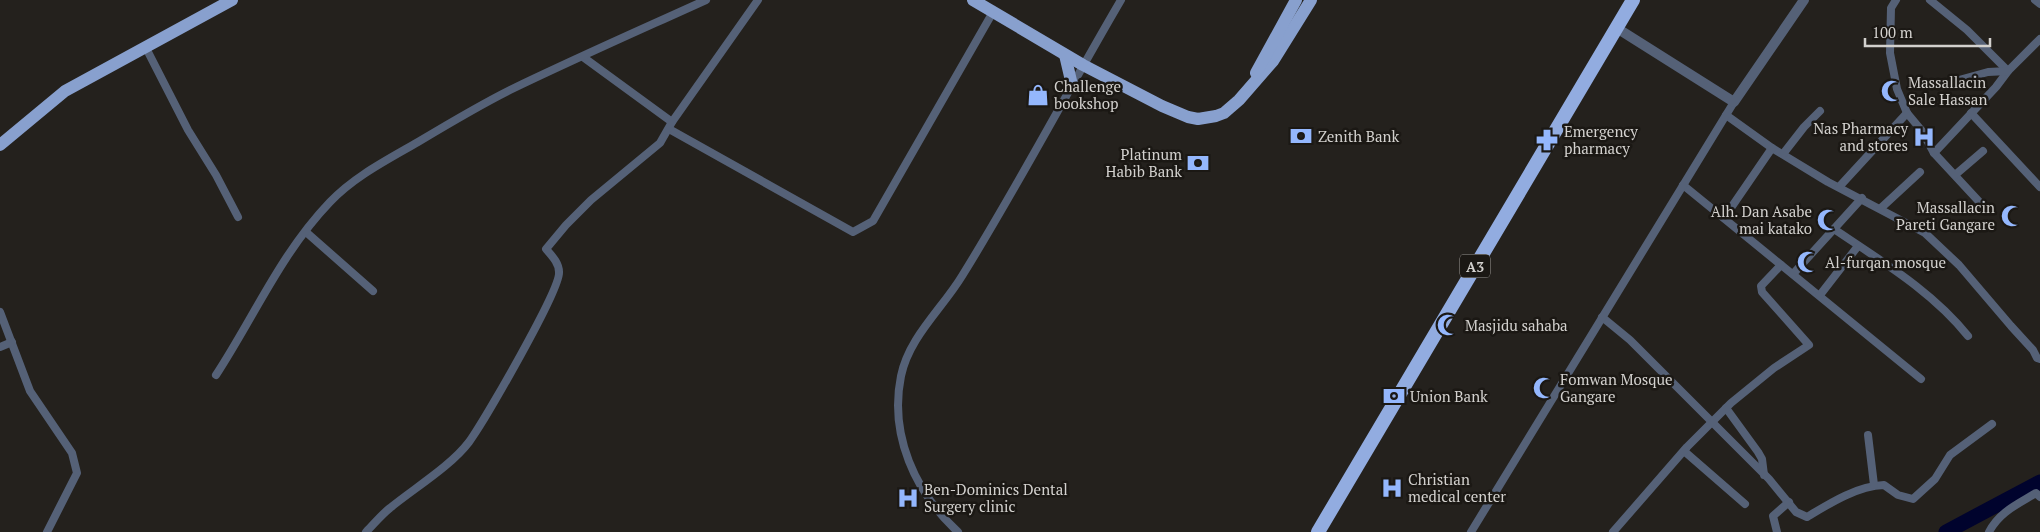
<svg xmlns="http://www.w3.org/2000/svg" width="2040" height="532" font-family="'PT Serif',serif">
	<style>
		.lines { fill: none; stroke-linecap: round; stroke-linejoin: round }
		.river { stroke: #00032d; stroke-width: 15 }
		.minor { stroke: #556177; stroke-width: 8 }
		.tertiary { stroke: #556177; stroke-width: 10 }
		.primary { stroke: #88a0ce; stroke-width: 12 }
		.trunk { stroke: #92ace0; stroke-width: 14 }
		.labels { text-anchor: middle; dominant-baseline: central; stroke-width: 5; stroke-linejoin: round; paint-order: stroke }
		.shield { fill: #1b1814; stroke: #9c9a96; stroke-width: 1 }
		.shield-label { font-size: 14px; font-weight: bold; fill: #d3d1ce }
		.poi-label { font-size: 15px; fill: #d3d1ce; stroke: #1b1814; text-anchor: start }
	</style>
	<rect width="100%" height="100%" fill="#24211d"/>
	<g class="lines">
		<polyline class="river" points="1946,532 2040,482"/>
		<g class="minor">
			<polyline points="1896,0 1891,8 1890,53 1897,89 1907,113 1922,131 1934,153 1985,208"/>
			<polyline points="1930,0 1967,30 2008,71 1996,87 1934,153"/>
			<polyline points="2035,0 2040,4"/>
			<polyline points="146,48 188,130 216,175 238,217"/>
			<polyline points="583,57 672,122"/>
			<polyline points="1952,80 1959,80 1988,72 2008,71 2040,39"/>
			<polyline points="1971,113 2040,187"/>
			<polyline points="1726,115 1772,148 1828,182 1925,233 1959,265 2011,326 2033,350 2037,358 2040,359"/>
			<polyline points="669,129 853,232 873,221 993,12"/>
			<polyline points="1783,154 1804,127 1820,111"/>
			<polyline points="1955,175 1983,151"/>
			<polyline points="1683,185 1921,379"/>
			<polyline points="1839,187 1907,113"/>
			<polyline points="1881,208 1920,172"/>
			<polyline points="1724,218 1772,148"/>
			<path d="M1834,229C1881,261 1932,291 1968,336"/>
			<polyline points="306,232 373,291"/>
			<polyline points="1793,274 1862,198"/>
			<polyline points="1820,295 1858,246"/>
			<polyline points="0,312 30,391 72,453 77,473 47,532"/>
			<path d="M1602,317L1630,340L1769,479L1796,512L1807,517C1830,503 1857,486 1884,485L1898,495L1913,499L1935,479L1950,455L1992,424"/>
			<polyline points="0,347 12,342"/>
			<path d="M216,375C254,317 281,253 330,202C355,176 387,160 418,142C448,124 478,106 510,90C574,59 640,30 706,0"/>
			<polyline points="1726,408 1758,452 1762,459 1764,475"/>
			<polyline points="1868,435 1874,485"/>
			<polyline points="1684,451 1745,504"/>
			<path d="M366,532C374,524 381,515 390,508C413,489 451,466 469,442C483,423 561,289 559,272C559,263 552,256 546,249L566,225L591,200L660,143L672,122L758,0"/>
			<path d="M958,532C915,492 889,435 901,376C909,337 942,309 962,276C1018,186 1067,92 1121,0"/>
			<polyline points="1471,532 1734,102"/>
			<polyline points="1613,532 1687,447 1731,403 1774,368 1809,345 1762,292 1761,286 1781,265"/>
			<polyline points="1777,532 1773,516 1789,502"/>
			<path d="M1989,532C1999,512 2018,504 2036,493L2040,497"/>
		</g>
		<polyline class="tertiary" points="1623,32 1734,102 1804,0"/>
		<g class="primary">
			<polyline points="973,0 1083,65 1162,106 1188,117 1198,119 1216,116 1224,113 1239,100 1273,61 1311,0"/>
			<polyline points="1065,55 1072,85"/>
			<polyline points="1256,73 1296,0"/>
			<polyline points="0,145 65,91 232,0"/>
		</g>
		<polyline class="trunk" points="1318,532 1633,0"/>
	</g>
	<defs>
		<g id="mosque-bare" transform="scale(1.725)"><path d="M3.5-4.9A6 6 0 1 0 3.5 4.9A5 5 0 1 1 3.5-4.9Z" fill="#94b7fd" stroke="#1b1814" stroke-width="2.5" paint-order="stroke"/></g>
		<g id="shop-bare" transform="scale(1.725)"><path d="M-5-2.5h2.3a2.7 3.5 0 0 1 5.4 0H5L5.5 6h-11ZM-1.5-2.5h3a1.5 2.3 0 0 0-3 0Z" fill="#94b7fd" stroke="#1b1814" stroke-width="2.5" paint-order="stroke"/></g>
		<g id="bank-bare" transform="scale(1.725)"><path d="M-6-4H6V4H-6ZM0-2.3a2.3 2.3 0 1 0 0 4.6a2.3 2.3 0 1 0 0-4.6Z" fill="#94b7fd" stroke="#1b1814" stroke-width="2.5" paint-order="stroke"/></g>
		<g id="hospital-bare" transform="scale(1.725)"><path d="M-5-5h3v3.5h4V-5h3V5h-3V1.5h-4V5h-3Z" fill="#94b7fd" stroke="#1b1814" stroke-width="2.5" paint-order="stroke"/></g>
		<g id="pharmacy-bare" transform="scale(1.725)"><path d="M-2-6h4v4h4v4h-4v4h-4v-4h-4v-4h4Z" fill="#94b7fd" stroke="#1b1814" stroke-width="2.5" paint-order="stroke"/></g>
	</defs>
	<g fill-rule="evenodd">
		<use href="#mosque-bare" x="1892" y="91"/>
		<use href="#shop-bare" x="1038" y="95"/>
		<use href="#bank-bare" x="1301" y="136"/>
		<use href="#hospital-bare" x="1924" y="137"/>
		<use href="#pharmacy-bare" x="1547" y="140"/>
		<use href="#bank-bare" x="1198" y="163"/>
		<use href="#mosque-bare" x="2012" y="216"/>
		<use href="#mosque-bare" x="1828" y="220"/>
		<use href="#mosque-bare" x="1808" y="262"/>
		<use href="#mosque-bare" x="1448" y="325"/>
		<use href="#mosque-bare" x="1544" y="388"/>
		<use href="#bank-bare" x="1394" y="396"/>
		<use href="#hospital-bare" x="1392" y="488"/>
		<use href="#hospital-bare" x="908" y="498"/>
	</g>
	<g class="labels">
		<rect class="shield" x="1460" y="254.5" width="30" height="23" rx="4"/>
		<g class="shield-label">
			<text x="1475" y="266">A3</text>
		</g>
		<g class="poi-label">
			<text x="1908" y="82">Massallacin<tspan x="1908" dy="17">Sale Hassan</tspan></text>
			<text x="1054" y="86">Challenge<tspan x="1054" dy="17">bookshop</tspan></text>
			<text x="1908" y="128" text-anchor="end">Nas Pharmacy<tspan x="1908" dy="17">and stores</tspan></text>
			<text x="1564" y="131">Emergency<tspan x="1564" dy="17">pharmacy</tspan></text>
			<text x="1318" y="136">Zenith Bank</text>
			<text x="1182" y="154" text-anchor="end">Platinum<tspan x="1182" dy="17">Habib Bank</tspan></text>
			<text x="1995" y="207" text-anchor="end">Massallacin<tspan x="1995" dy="17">Pareti Gangare</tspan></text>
			<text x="1812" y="211" text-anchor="end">Alh. Dan Asabe<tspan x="1812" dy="17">mai katako</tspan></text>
			<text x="1825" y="262">Al-furqan mosque</text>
			<text x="1465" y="325">Masjidu sahaba</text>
			<text x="1560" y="379">Fomwan Mosque<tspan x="1560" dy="17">Gangare</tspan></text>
			<text x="1410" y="396">Union Bank</text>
			<text x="1408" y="479">Christian<tspan x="1408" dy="17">medical center</tspan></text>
			<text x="924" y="489">Ben-Dominics Dental<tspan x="924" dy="17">Surgery clinic</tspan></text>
		</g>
	</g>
	<path d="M1865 38v8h125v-8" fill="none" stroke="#d3d1ce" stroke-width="2.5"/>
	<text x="1872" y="38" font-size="15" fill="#d3d1ce" stroke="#1b1814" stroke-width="4" paint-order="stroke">100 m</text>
</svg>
